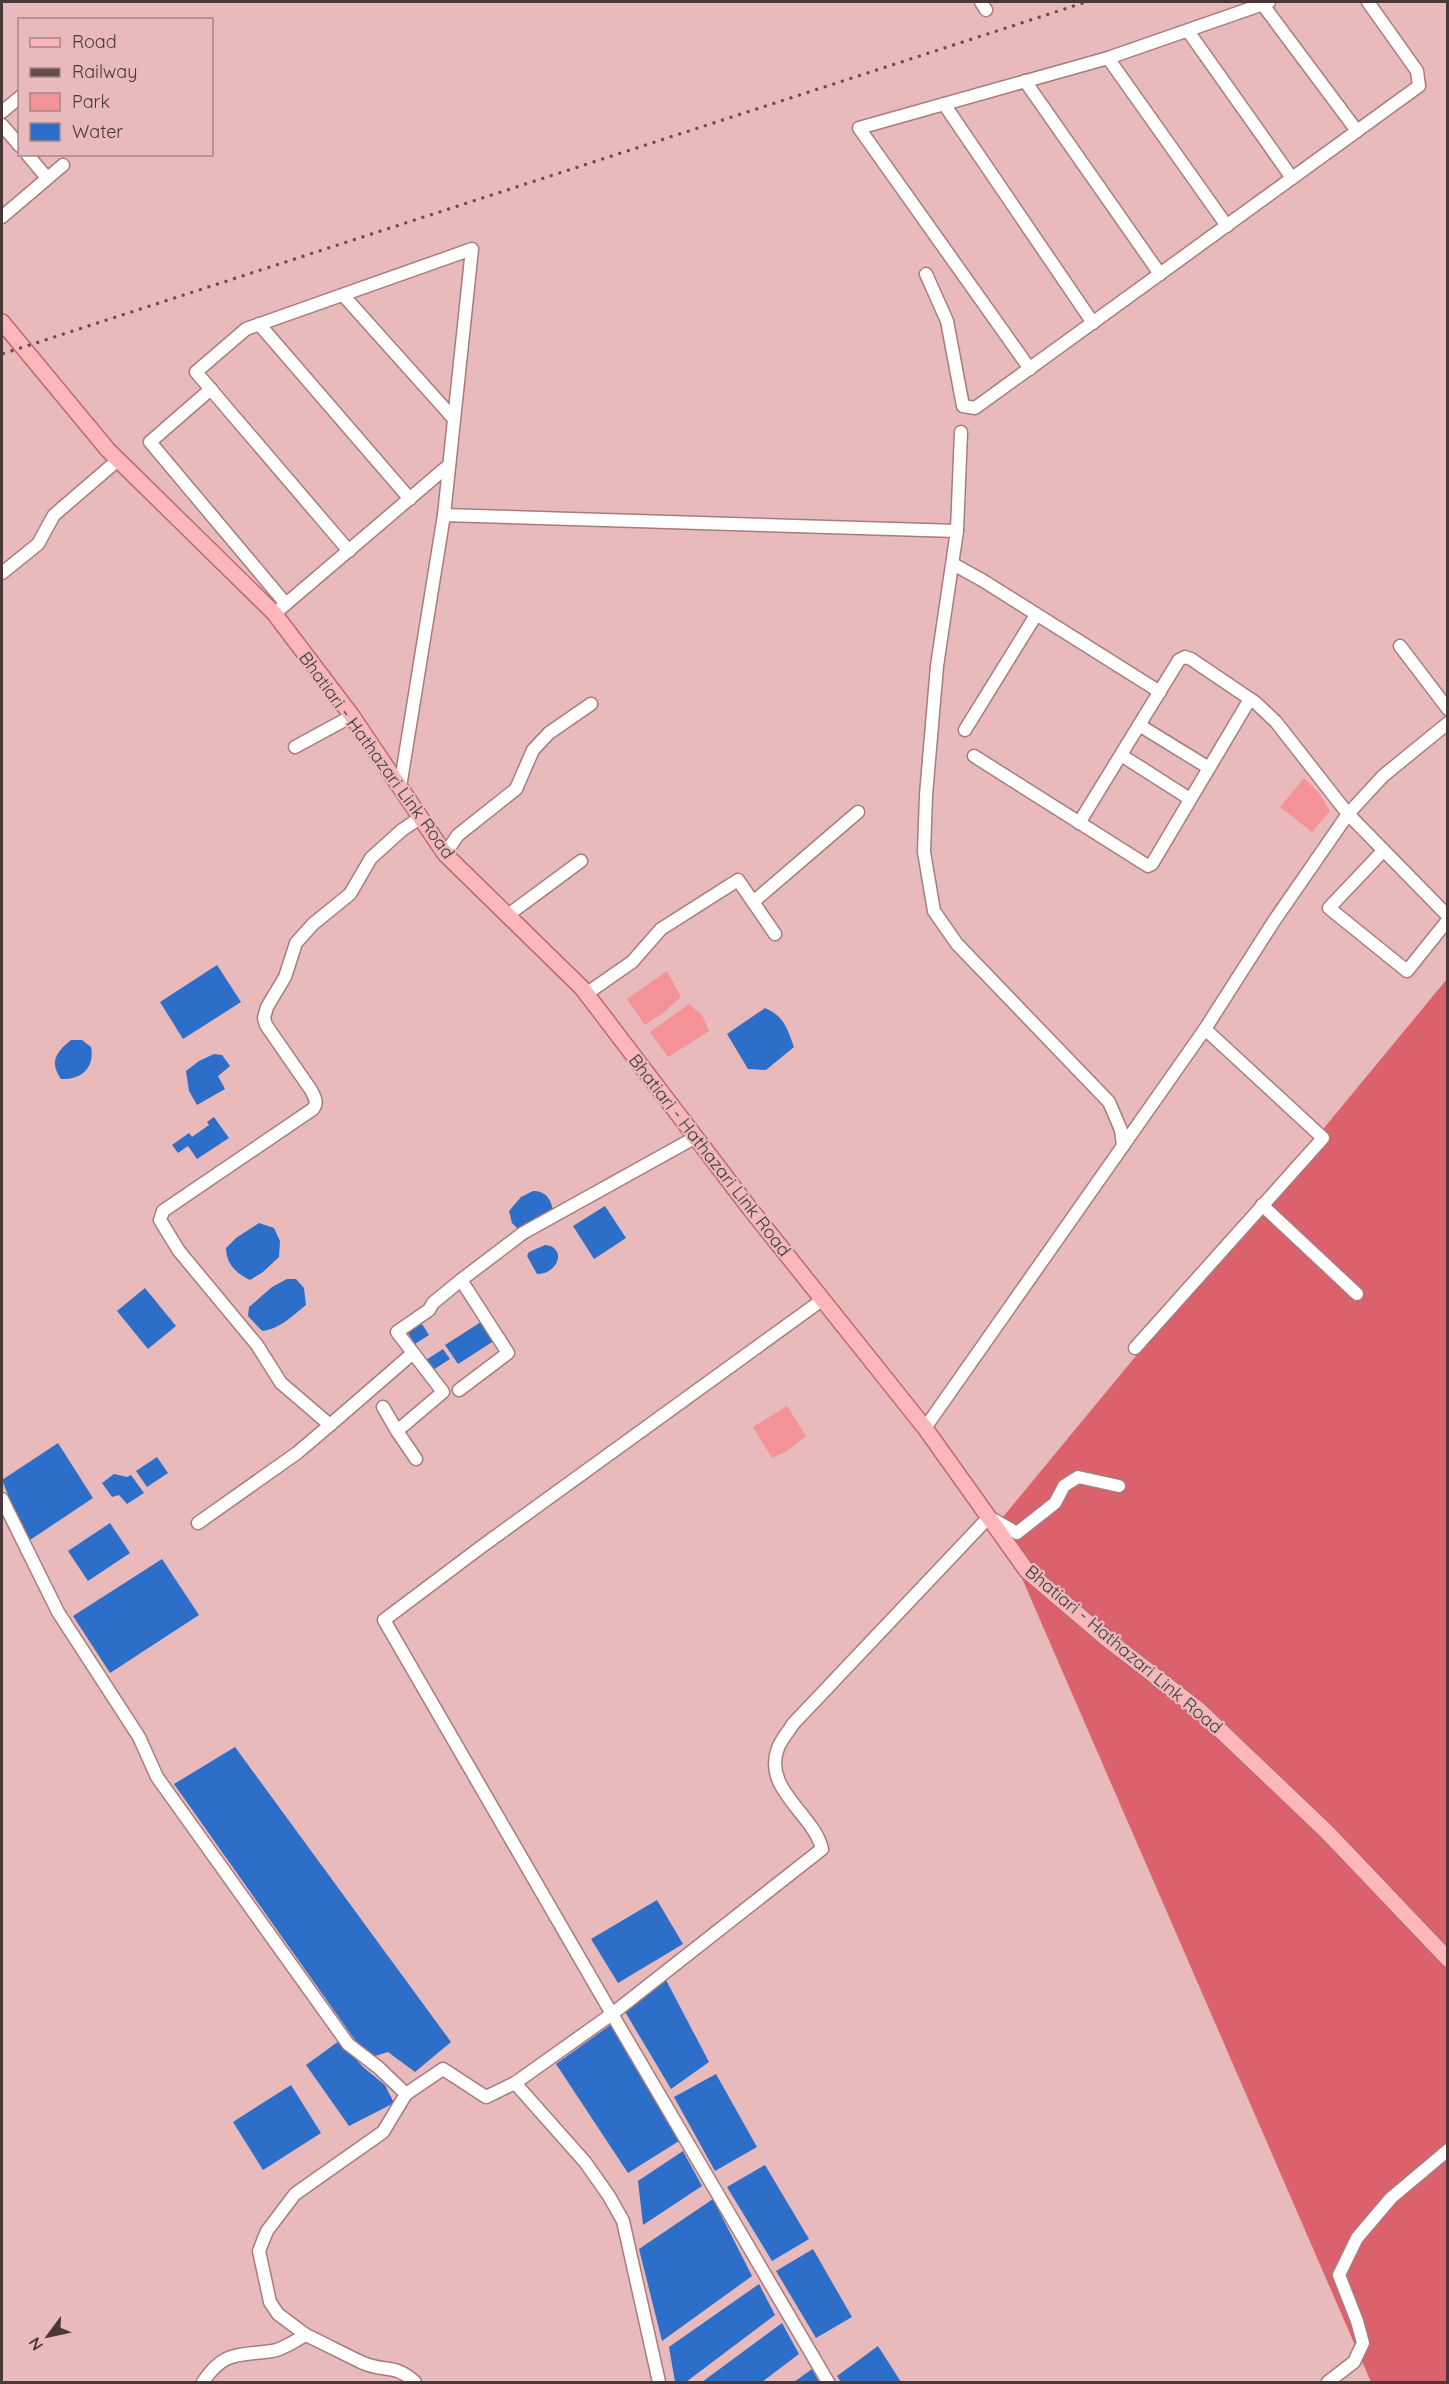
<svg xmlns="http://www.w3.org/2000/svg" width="1449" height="2384" font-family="Quicksand,sans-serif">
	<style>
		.green { fill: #f39297 }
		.forest { fill: #db616c }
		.water { fill: #2d6fc8 }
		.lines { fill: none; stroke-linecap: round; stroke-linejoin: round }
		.minor-casing { stroke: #a77c7d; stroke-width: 15 }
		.major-casing { stroke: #bd6b70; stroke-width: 18 }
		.minor { stroke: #fff; stroke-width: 12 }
		.major { stroke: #fdb7bb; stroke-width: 15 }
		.rail { stroke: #644d4d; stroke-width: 3; stroke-dasharray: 3 6; stroke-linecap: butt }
		.labels { text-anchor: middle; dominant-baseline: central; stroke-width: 4.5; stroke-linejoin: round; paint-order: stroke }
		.street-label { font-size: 18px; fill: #4a3737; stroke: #e8babb }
	</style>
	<rect width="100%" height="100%" fill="#e8babb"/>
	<g class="green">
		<polygon points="1304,778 1319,793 1330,811 1312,832 1280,807"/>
		<polygon points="667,971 681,997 663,1013 645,1025 627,999"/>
		<polygon points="689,1004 702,1015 709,1031 668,1057 650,1032"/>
		<polygon points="787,1406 806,1436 787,1451 772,1458 753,1427"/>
	</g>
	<polygon class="forest" points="1447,979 1447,2382 1371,2382 998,1523"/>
	<g class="water">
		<polygon points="217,965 241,1002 183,1039 160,1002"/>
		<path d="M765,1008C784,1016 787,1028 794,1047L766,1070L748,1069L727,1034Z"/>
		<path d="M71,1040H82L91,1047C95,1067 82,1080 61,1079C49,1062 56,1052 71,1040Z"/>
		<polygon points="214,1054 222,1055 230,1066 218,1076 225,1089 197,1105 189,1091 186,1071 199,1061"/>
		<polygon points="214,1117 229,1138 197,1159 188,1146 178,1153 172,1145 189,1133 192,1137 209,1125 207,1122"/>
		<path d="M533,1191C546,1191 551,1199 553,1211L525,1229H518L512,1223L509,1211L521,1197Z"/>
		<polygon points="605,1206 626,1238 594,1259 573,1226"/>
		<path d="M259,1223L274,1228L280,1241L279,1257L263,1272L250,1280C237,1274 226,1264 226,1248L236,1238Z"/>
		<path d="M545,1245C567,1247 559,1274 537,1274L527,1256L529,1252Z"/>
		<path d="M287,1279H296L304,1288L306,1305C292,1316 280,1329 262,1331L248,1316L249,1307L272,1287Z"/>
		<polygon points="145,1288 176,1326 148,1349 117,1311"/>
		<polygon points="484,1320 497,1339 458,1364 445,1345"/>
		<polygon points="420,1321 429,1335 415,1344 406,1330"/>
		<polygon points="443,1349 450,1359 433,1370 426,1360"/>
		<polygon points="58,1443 93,1498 27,1542 2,1480"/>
		<polygon points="157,1457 168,1473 147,1487 136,1471"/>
		<polygon points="114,1474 127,1477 131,1475 144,1493 127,1504 119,1495 112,1497 102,1483"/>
		<polygon points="110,1523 130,1553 88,1581 68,1551"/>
		<polygon points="162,1559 199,1615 110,1673 73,1616"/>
		<polygon points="235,1747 451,2042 415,2072 388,2052 372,2057 357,2043 174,1784"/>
		<polygon points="657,1900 683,1944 618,1983 591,1939"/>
		<polygon points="666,1980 709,2062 671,2089 624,2010"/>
		<polygon points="613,2023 679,2141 628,2173 556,2064"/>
		<polygon points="339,2041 363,2067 385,2085 394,2103 349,2126 306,2065"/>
		<polygon points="716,2074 757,2147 715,2171 674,2097"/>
		<polygon points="291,2085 321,2133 263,2170 233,2122"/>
		<polygon points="683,2151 702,2186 643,2225 638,2181"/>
		<polygon points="765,2165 809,2239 772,2261 727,2187"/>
		<polygon points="713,2199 752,2276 662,2341 639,2249"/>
		<polygon points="813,2249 852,2317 816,2338 776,2271"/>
		<polygon points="759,2284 775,2315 686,2382 675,2382 669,2347"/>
		<polygon points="782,2323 799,2354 762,2382 702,2382"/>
		<polygon points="878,2346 901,2382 841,2382 837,2376"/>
		<polygon points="812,2369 819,2382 794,2382"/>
	</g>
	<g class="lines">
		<g class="minor-casing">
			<g id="minor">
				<polyline points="981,2 986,10"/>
				<polyline points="1263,5 1357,131"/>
				<polyline points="1188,31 1292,178"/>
				<polyline points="1108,58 1227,226"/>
				<polyline points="1025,81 1160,274"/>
				<polyline points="944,104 1093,323"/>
				<polyline points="2,112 20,97"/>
				<polyline points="2,125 20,146"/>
				<polyline points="27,154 47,178"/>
				<polyline points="2,217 63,165"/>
				<polyline points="926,274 947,321 963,406 975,408 1419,86 1417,71 1368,2"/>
				<polyline points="343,295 454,419"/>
				<polyline points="259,324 410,499"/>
				<polyline points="1030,369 859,128 1108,58 1269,2"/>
				<polyline points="211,389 150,442 286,604"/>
				<polyline points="957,531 937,666 926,795 924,852 934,911 957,944 1109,1102 1121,1130 1123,1146"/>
				<polyline points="349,551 196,372 246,329 472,249 444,515"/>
				<polyline points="953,564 982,580 1160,692"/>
				<polyline points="2,573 38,544 54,515 118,460"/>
				<polyline points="280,609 449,465"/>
				<polyline points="1400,646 1448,709"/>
				<polyline points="1139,725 1209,768"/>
				<polyline points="965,730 1036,615"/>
				<polyline points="295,747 352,716"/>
				<polyline points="1121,755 1190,799"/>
				<polyline points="974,756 1148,866 1152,864 1250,699"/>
				<polyline points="400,787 444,515 957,531 961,432"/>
				<polyline points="1079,823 1179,660 1185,657 1191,659 1256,703 1276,722 1348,814 1448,916"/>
				<polyline points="1383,851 1329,908 1407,971 1448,920"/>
				<polyline points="445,854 458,835 516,789 533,750 549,733 591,704"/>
				<polyline points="753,902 858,812"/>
				<polyline points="508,915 581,861"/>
				<polyline points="586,994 632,962 661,929 738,880 775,934"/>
				<polyline points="1262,1205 1357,1294"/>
				<polyline points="1135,1348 1323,1138 1205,1029"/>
				<path d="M413,1353L330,1425L281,1383L257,1345L179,1251L160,1220L163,1211L313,1109C318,1102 315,1098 311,1090L266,1025L264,1018L267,1007L285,977L296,943L313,924L350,894L371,858L402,830L420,818"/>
				<polyline points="459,1390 508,1353 461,1280"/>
				<polyline points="383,1407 397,1431"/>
				<polyline points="925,1428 1205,1029 1274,921 1348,814 1383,776 1448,723"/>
				<polyline points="416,1459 397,1431 443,1392 397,1332 429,1310 433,1303 461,1280 523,1233 696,1137"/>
				<path d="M2,1499L58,1612L139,1737L157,1777L348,2044L379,2068L406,2094L383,2132L295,2194L267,2231L259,2251L270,2302L278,2314L306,2335C296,2340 282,2350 272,2351C239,2356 224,2350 203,2382"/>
				<polyline points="198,1523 297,1453 330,1425"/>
				<polyline points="515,2083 612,2014 384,1620 481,1547 822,1300"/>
				<polyline points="406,2094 443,2069 486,2097 515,2083 585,2162 609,2196 623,2221 659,2382"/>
				<path d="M306,2335C325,2344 344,2354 363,2363C384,2372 396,2364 415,2382"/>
				<path d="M828,2382L612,2014L822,1849C814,1814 762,1789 778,1748C781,1740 788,1732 793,1724L989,1517L1017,1533L1055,1503L1064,1486L1078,1477L1119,1486"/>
				<polyline points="1328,2382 1354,2362 1363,2343 1357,2321 1339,2275 1357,2238 1391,2198 1448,2150"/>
			</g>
		</g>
		<g class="major-casing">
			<polyline id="major" points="2,322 108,450 274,613 352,716 445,854 582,988 751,1210 925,1428 1027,1571 1107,1639 1199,1710 1327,1832 1448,1959"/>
		</g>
		<use href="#minor" class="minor"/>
		<use href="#major" class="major"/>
		<polyline class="rail" points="2,354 1086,2"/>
	</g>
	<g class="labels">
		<g class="street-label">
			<text transform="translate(377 755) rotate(54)">Bhatiari - Hathazari Link Road</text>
			<text transform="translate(710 1155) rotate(52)">Bhatiari - Hathazari Link Road</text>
			<text transform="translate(1124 1649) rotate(40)">Bhatiari - Hathazari Link Road</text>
		</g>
	</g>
	<rect width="1449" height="2384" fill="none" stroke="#4a3737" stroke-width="6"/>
	<rect x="18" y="18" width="195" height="138" fill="#e8babb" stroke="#a98686" stroke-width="1.5"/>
	<rect x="30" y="38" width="30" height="9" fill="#fdb7bb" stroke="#a98686" stroke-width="1.5"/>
	<text x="72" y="48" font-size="18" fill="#4a3737">Road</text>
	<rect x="30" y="68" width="30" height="9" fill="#644d4d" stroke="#a98686" stroke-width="1.5"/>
	<text x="72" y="78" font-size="18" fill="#4a3737">Railway</text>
	<rect x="30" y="93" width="30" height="18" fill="#f39297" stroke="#a98686" stroke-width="1.5"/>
	<text x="72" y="108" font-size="18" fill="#4a3737">Park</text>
	<rect x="30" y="123" width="30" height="18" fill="#2d6fc8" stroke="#a98686" stroke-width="1.5"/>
	<text x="72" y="138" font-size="18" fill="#4a3737">Water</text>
	<g transform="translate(48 2336) rotate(237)" stroke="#e8babb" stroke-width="4.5" paint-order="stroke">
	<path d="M0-4.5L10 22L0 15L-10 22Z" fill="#4a3737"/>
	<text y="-9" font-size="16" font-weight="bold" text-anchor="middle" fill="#4a3737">N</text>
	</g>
</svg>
